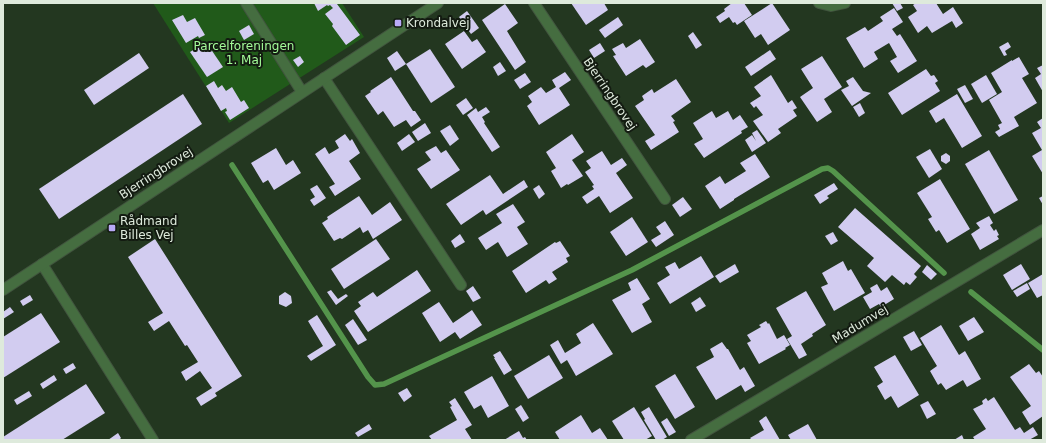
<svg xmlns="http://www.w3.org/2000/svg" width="1046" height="443" font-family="'DejaVu Sans',sans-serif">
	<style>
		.green { fill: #215a1a }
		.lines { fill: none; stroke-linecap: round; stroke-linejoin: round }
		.stream { stroke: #54944b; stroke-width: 5.5 }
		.building { fill: #d2ccf0 }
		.street-casing { stroke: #41543e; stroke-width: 12 }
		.street { stroke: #456d40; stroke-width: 10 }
		.poi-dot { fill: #b9aaf7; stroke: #131b11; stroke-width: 1.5 }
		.labels { text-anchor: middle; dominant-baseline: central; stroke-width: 4; stroke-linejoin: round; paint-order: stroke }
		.poi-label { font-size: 12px; fill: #deeadc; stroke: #131b11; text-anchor: start }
		.park-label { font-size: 12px; fill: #a3fa98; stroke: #131b11 }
		.street-label { font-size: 12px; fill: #deeadc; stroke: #131b11 }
	</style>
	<rect width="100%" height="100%" fill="#233720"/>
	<polygon class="green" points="153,3 342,3 364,37 229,123"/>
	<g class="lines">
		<g class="stream">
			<polyline points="232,165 368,377 375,385 384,384 632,270 822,169 828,168 833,171 944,273"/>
			<polyline points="971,292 1043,350"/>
		</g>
	</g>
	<g class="building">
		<polygon points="314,3 340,3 337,4 360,35 346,45 332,26 333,24 325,14 333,8 330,5 328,6 327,5 318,11"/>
		<polygon points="571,3 604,3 608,10 586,25"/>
		<polygon points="732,3 744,3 752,15 737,25 735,22 733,23 729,17 720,23 716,17 725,11 724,9"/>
		<polygon points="772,3 790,30 768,45 761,34 755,38 744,21"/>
		<polygon points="892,3 900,3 903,8 897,11"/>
		<polygon points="916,3 936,3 943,14 953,7 963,23 956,28 952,21 932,33 927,26 918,33 908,17 917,11 913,5"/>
		<polygon points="505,4 518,23 507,31 526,62 515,70 482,20"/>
		<polygon points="894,8 903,22 892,29 897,36 900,34 917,61 898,73 890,61 897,57 889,43 874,52 878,59 864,68 846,38 865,27 868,31 883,21 880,17"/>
		<polygon points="467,11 479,28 471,34 459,17"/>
		<polygon points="183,15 187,22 195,18 205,35 199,38 198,36 186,43 172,20"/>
		<polygon points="618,17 623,25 605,38 599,30"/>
		<polygon points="249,25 254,34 244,40 239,31"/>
		<polygon points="464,31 472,42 477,39 486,52 462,69 445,44"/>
		<polygon points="693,32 702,45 696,49 688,36"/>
		<polygon points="640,39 655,62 646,68 643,65 626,76 613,56 616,55 612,49 623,43 626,48"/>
		<polygon points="206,42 223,67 207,77 190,52"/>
		<polygon points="1008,42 1011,47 1005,51 1007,55 1004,56 999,47"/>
		<polygon points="600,43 605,51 594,58 589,50"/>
		<polygon points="430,49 455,87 431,103 406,64"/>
		<polygon points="770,50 776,59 751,76 745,67"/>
		<polygon points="397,51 406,64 395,71 387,58"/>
		<polygon points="139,53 149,68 94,105 84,90"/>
		<polygon points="300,56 304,62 298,67 293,60"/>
		<polygon points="822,56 842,87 824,99 832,112 817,122 800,97 813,88 801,69"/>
		<polygon points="1019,57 1029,74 1022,78 1037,103 1014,117 1019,126 999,137 995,132 1000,129 998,125 1002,123 989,100 1002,92 991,73 1012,60 1012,61"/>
		<polygon points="500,62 506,71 498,76 493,67"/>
		<polygon points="1043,65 1043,92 1035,78 1041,74 1037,68"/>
		<polygon points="926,69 931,76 934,75 938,81 935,83 940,91 902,115 888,93"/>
		<polygon points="565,72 571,80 559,88 570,105 539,125 527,106 532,102 528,96 541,87 546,93 556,87 552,80"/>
		<polygon points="525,73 531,82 520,89 514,80"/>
		<polygon points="771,75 788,103 792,100 797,108 793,110 797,116 778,129 781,133 768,142 753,121 763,115 756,106 754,108 750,103 761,96 754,87"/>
		<polygon points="986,75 997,94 982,103 971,84"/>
		<polygon points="391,77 413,111 415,111 421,120 411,127 406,120 394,127 383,111 378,115 365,96 371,92 370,91"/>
		<polygon points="853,77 863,91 871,93 852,106 841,90 849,86 846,81"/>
		<polygon points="676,79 691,102 671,116 675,121 673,122 679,132 651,150 645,141 655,135 635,106 644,100 642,96 652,89 654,93"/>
		<polygon points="214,81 218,88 222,85 226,91 232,87 241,102 244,100 249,108 230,120 225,112 227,111 226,108 221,111 206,86"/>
		<polygon points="965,85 973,99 965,103 957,89"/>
		<polygon points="183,94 202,124 59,219 39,189"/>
		<polygon points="957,94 982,136 962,148 944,118 936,123 929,111"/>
		<polygon points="466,98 473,108 463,115 456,105"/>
		<polygon points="860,103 865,113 859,117 853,107"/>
		<polygon points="486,107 490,112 482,117 485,122 484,123 500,147 492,152 467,115 476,108 478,112"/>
		<polygon points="712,111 716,118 728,111 733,120 740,115 748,127 741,131 742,133 704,158 694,144 703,139 693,123"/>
		<polygon points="1043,118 1043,174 1032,156 1042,150 1032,133 1041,128 1037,122"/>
		<polygon points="425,123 431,133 418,141 412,132"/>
		<polygon points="450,125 459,139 450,146 440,131"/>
		<polygon points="757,130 766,143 752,152 745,140 752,135 756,141 752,133"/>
		<polygon points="345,134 350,141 352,139 360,153 349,161 361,179 335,196 329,187 335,184 315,154 325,147 329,154 339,148 335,141"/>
		<polygon points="409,134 415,142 402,151 397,143"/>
		<polygon points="572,134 584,152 572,160 583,176 568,185 567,184 561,188 551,171 556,168 546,152"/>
		<polygon points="436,146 441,153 446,150 460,170 431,189 417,169 431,160 425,152"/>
		<polygon points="276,148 286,165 293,160 301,173 274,190 268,180 263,183 251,163"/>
		<polygon points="930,149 942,169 929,178 916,157"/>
		<polygon points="989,150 1018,200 994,214 965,164"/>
		<polygon points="602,151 611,165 622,158 627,165 616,173 633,198 610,213 599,196 587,204 582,197 594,189 592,186 594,185 585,172 591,168 586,161"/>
		<polygon points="946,153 950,156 950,161 946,164 941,161 941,156"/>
		<polygon points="755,154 770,177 734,199 734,200 720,209 705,186 720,176 725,184 746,171 740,163"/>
		<polygon points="490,175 503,194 524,180 528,187 486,215 483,210 461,225 446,204"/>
		<polygon points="940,179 970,229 947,243 939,230 936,232 928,219 932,217 917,193"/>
		<polygon points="834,183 838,189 827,196 829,198 820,204 814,195"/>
		<polygon points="317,185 326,198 314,206 310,200 315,197 310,189"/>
		<polygon points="539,185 545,194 539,199 533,189"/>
		<polygon points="359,196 372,215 390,202 402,220 373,239 368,230 363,233 360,227 342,239 340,238 334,241 322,223 328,219 327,217"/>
		<polygon points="1043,196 1043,205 1039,198"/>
		<polygon points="683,197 692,209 680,217 672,205"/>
		<polygon points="513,204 525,222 517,227 528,244 507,257 498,242 486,250 478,238 502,223 496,214"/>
		<polygon points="855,208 921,266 914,274 917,277 910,285 906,282 904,285 892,275 885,282 867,266 874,258 838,227"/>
		<polygon points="989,216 993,223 990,225 994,231 996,229 999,235 997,236 999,239 980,250 971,234 980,228 976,223"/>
		<polygon points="632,217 648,242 626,256 610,232"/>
		<polygon points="665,221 674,235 656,247 651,240 661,234 656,227"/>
		<polygon points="833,232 838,241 831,245 825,236"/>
		<polygon points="460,234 465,242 455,248 451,241"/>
		<polygon points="155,239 242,376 215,393 217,396 201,406 196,398 212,388 200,371 186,381 181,372 198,362 187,345 185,346 169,321 154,331 148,322 163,313 128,257"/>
		<polygon points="376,239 390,259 344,289 331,269"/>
		<polygon points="560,241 570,256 566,258 568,262 552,272 557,279 549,284 546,280 526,293 512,271 555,242 556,243"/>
		<polygon points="701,256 714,277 670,304 657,283 670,275 665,267 675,262 679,269"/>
		<polygon points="843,261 848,271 851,269 865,293 834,311 821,287 828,284 822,273"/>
		<polygon points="735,264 739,272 720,283 715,276"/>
		<polygon points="1021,264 1030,279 1012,290 1003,275"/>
		<polygon points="927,265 937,274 931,280 922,272"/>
		<polygon points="417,270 431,291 368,332 354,311 361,306 358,302 373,292 377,297"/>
		<polygon points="1043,274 1043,295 1037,298 1028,283"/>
		<polygon points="637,278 650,299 642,304 652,322 632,333 612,300 631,290 628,283"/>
		<polygon points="1027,283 1030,289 1017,297 1013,291"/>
		<polygon points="877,284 881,291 887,287 894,299 881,307 879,304 870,309 863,297 872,292 870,288"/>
		<polygon points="473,286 481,298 473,302 466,291"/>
		<polygon points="331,290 338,299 346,294 348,296 336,305 327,292"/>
		<polygon points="806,291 826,325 812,334 813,336 801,344 807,355 799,359 787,339 792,336 776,308"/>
		<polygon points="285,292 291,296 292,303 286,307 279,304 279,296"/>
		<polygon points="30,295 33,300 23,306 20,301"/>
		<polygon points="700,297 706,306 696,312 691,303"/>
		<polygon points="439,302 453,323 472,310 482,325 460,339 455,332 440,342 422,313"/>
		<polygon points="10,307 14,312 3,319 3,312"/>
		<polygon points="41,313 60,342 3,378 3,337"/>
		<polygon points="317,315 336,345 311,361 307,356 323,346 308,321"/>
		<polygon points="974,317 984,332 968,341 959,326"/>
		<polygon points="353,319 367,340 358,345 345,325"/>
		<polygon points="766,321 768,324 769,323 777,339 784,335 790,345 785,348 786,349 759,364 747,343 751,341 747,335 761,327 759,325"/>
		<polygon points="593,323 613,354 576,376 567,360 561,364 550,345 558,340 565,353 581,343 576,334"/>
		<polygon points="941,325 959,355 965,351 981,379 967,387 963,380 946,390 941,383 938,385 930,371 937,366 920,338"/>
		<polygon points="914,331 922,345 911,351 903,337"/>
		<polygon points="722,342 727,349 728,349 740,370 744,367 755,386 745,392 741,385 716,400 696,367 714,357 710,349"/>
		<polygon points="500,351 512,370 504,375 494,358 495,358 493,355"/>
		<polygon points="549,355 563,378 528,399 514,376"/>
		<polygon points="895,355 919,395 898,408 891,396 885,400 877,386 883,382 874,367"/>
		<polygon points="73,363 76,368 66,374 63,369"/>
		<polygon points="1029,364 1036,373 1039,371 1043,377 1043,416 1030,425 1022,412 1031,406 1010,377"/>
		<polygon points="675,374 695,407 675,419 655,386"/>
		<polygon points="54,375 57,380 43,389 40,384"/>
		<polygon points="492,376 509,406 488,418 481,405 474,409 464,392"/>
		<polygon points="86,384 105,413 62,440 3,440 3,437"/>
		<polygon points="407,388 412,396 404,402 398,393"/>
		<polygon points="29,391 32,396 17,405 14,400"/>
		<polygon points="994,397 1015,430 1020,427 1024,433 1033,427 1038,435 1029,440 975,440 973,437 986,429 973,409 983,404 982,401 986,398 988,401"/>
		<polygon points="455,398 472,425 465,429 472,440 432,440 429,436 457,420 450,407 452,406 449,402"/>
		<polygon points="928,401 936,414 927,419 920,405"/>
		<polygon points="521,405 529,418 523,422 515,409"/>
		<polygon points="634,407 652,436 645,440 624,440 612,421"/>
		<polygon points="649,407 667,437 662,440 656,440 644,420 645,419 641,412"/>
		<polygon points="581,415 592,433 600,428 608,440 560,440 555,432"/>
		<polygon points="766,416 780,440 752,440 750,438 764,430 759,421"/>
		<polygon points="667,418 676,432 669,436 661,422"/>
		<polygon points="369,424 372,429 358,437 355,433"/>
		<polygon points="808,424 817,440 791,440 788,435"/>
		<polygon points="519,431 523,438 525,437 527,440 504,440"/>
		<polygon points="118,433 121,438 119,440 108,440"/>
		<polygon points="962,435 964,440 954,440"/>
	</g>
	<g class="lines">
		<g class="street-casing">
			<g id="street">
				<polyline points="246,3 302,92"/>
				<polyline points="534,3 665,199"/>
				<polyline points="819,3 831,6 845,3"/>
				<polyline points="324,78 461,285"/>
				<polyline points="42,264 153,440"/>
				<polyline points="3,290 438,3"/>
				<polyline points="691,440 1043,230"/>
			</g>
		</g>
		<use href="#street" class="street"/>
	</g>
	<g class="poi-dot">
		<rect x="394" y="19" width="8" height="8" rx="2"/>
		<rect x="108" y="224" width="8" height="8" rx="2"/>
	</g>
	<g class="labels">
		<g class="poi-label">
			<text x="406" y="23">Krondalvej</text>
			<text x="120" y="221">Rådmand<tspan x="120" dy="14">Billes Vej</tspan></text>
		</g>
		<g class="park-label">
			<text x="244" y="46">Parcelforeningen<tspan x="244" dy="14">1. Maj</tspan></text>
		</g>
		<g class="street-label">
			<text transform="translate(610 94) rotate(56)">Bjerringbrovej</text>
			<text transform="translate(156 173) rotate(-33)">Bjerringbrovej</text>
			<text transform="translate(860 324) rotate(-31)">Madumvej</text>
		</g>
	</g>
	<rect width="1046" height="443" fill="none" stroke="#deeadc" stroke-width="8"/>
</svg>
